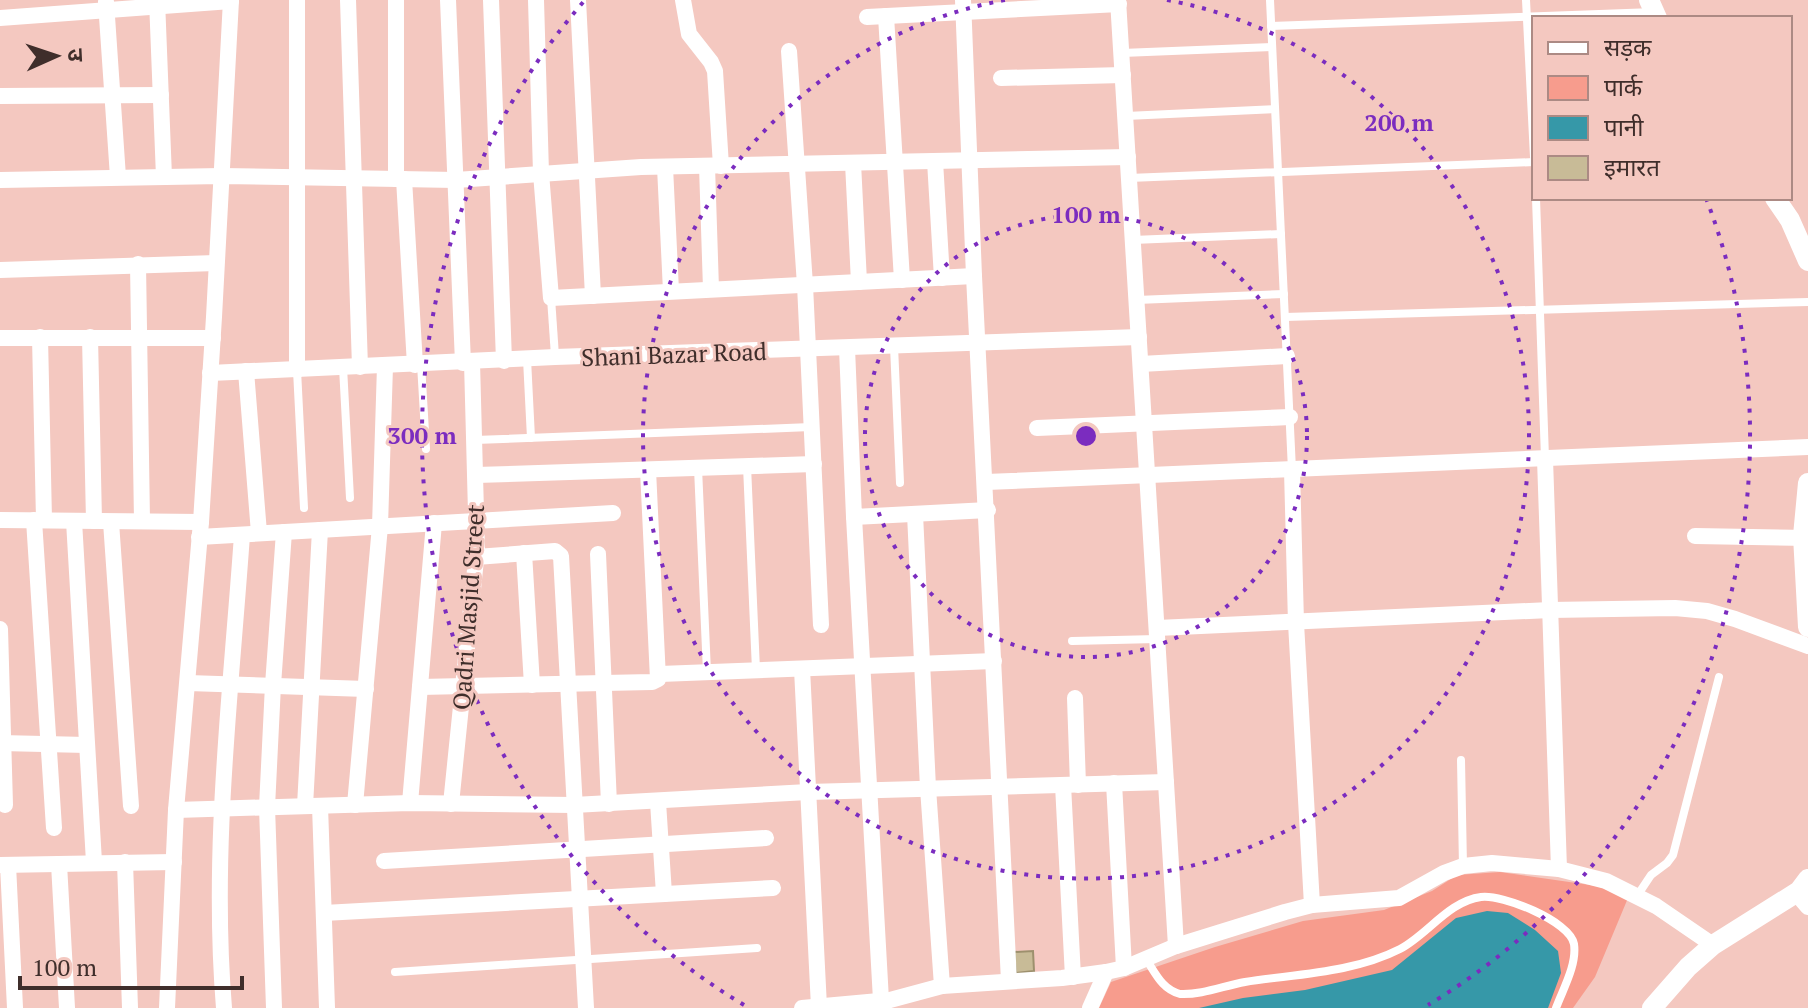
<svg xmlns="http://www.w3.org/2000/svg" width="1808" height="1008" font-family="'PT Serif','Noto Sans Devanagari',serif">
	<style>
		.green { fill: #f79c8d }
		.water { fill: #3698a8 }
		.building { fill: #c8bb97; stroke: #9d906d; stroke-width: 2 }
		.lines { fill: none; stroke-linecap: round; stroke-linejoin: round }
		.service { stroke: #fff; stroke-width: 8 }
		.minor { stroke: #fff; stroke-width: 16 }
		.tertiary { stroke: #fff; stroke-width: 20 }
		.ring { fill: none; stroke: #7b2cbf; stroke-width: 4; stroke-dasharray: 4 8 }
		.labels { text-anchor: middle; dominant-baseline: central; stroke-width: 6; stroke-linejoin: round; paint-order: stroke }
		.street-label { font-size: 24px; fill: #3f2e2b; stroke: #f4c8c0 }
		.centre { fill: #7b2cbf; stroke: #f4c8c0; stroke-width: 4 }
		.ring-label { font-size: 24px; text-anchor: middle; font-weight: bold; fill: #7b2cbf; stroke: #f4c8c0; stroke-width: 6; stroke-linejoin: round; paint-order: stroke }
	</style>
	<rect width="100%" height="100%" fill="#f4c8c0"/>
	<polygon class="green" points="1500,872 1597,886 1628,898 1595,977 1573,1008 1099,1008 1111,982 1215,947 1303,921 1384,910 1432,891 1457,875"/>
	<polygon class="water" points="1487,911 1508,913 1535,930 1558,951 1561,973 1548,1008 1199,1008 1243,998 1305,990 1392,970 1456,918"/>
	<polygon class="building" points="1033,951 1034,971 1016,973 1014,952"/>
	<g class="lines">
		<g class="service">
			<polyline points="1270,0 1292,470"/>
			<polyline points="1526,0 1534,157"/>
			<polyline points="1271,26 1654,12"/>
			<polyline points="1122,53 1272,47"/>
			<polyline points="1126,116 1275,109"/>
			<polyline points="1129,178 1534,162"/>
			<polyline points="1536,198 1545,458"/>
			<polyline points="1133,240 1281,234"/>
			<polyline points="551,298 555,356"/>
			<polyline points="1137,300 1284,294"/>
			<polyline points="1285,317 1808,302"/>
			<polyline points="894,346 900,483"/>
			<polyline points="527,359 531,438"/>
			<polyline points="421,364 426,449"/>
			<polyline points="343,367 350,498"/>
			<polyline points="297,370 304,508"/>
			<polyline points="475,440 811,427"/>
			<polyline points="747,466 756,670"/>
			<polyline points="698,468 707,672"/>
			<polyline points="1072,641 1157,639"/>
			<polyline points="1461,760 1463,866"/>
			<polyline points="1637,896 1651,875 1667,863 1673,855 1719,677"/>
			<path d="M1146,959C1156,974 1162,989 1180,994C1202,995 1223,986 1245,982C1296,974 1353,973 1400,949C1427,935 1449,901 1481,897C1502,894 1570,921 1574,944C1577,965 1563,989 1556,1008"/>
			<polyline points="395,972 757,948"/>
		</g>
		<g class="minor">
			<polyline points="157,0 164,177"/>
			<polyline points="348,0 360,367"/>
			<polyline points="448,0 463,363"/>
			<polyline points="491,0 504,361"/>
			<polyline points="536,0 541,173 551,298 974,276"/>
			<polyline points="578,0 593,296"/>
			<polyline points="683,0 689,34 711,62 715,71 721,166"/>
			<polyline points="963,0 974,276 1009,981"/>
			<polyline points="1118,0 1176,946"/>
			<polyline points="106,2 118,177"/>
			<polyline points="886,16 902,280"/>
			<polyline points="867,17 1119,4"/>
			<polyline points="0,18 231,1"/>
			<polyline points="789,51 805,285 821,625"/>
			<polyline points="1001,78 1123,75"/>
			<polyline points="0,96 161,95"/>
			<polyline points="935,161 942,278"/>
			<polyline points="853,163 859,282"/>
			<polyline points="707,166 711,289"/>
			<polyline points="665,167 671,291"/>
			<polyline points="396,179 396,0"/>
			<polyline points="404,179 415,365"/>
			<polyline points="0,180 221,176 456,180 641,167 1128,157"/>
			<polyline points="138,264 142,521"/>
			<polyline points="0,270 216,263"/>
			<polyline points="40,337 44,520"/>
			<polyline points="90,337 94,521"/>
			<polyline points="0,338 213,338"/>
			<polyline points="847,348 854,517 988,510"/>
			<polyline points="1141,364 1287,356"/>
			<polyline points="297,370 297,0"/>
			<polyline points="246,371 259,533"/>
			<polyline points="210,373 555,357 1139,337"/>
			<polyline points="1037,428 1290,417"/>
			<polyline points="1545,459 1559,869"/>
			<polyline points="1292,470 1296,623 1312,905"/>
			<polyline points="476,475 814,464"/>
			<polyline points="986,482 1808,447"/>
			<polyline points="915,514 928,788 942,986"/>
			<polyline points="854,517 881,1000"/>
			<polyline points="0,520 201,522"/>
			<polyline points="34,520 54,828"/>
			<polyline points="74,521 94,862"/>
			<polyline points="111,522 131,806"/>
			<polyline points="1695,536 1808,538"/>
			<polyline points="199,537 613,513"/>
			<polyline points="524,553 532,685"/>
			<polyline points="598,554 609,804"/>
			<polyline points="476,557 555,551 561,556 586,1008"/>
			<polyline points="1157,628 1550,610 1675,608 1707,611 1735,619 1808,646"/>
			<polyline points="0,629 5,805"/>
			<polyline points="802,669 819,1007"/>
			<polyline points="660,674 994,661"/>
			<polyline points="188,683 366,689"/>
			<polyline points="420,687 652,682 658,679 648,470"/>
			<polyline points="1075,698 1078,785"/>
			<polyline points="0,743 87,745"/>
			<polyline points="1114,783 1124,968"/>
			<polyline points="1063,785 1073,977"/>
			<polyline points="658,802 664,894"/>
			<polyline points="410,803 434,523"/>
			<polyline points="451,804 477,550 472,362"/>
			<polyline points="355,805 380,526 385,366"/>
			<polyline points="305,806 320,530"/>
			<polyline points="320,806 327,1008"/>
			<polyline points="176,810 410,803 574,805 808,792 1166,782"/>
			<polyline points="384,861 766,838"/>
			<polyline points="125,862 130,1008"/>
			<polyline points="59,864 67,1008"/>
			<polyline points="0,865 174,862"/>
			<polyline points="8,865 15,1008"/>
			<polyline points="1796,893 1808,907"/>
			<polyline points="324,913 773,888"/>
			<polyline points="167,1008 176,810 201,522 214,317 231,0"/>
			<path d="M224,1008C211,850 231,693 242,535"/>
			<polyline points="274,1008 267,807 273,685 284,532"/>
			<polyline points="802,1008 890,1000 942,986 1062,978 1106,972 1124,968 1176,946 1285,912 1312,905 1399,898 1444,873 1463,866 1492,863 1559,869 1606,881 1656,906 1713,945"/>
			<polyline points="1090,1008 1106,972"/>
		</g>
		<g class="tertiary">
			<polyline points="1649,0 1657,18"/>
			<polyline points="1775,198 1790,220 1808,261"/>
			<polyline points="1808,483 1803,536 1808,627"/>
			<polyline points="1652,1008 1688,967 1713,945 1799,891 1808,879"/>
		</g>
	</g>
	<g class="ring">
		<circle cx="1086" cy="436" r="221"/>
		<path d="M1167 0A443 443 0 1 1 1005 0"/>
		<path d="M744 1005A664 664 0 0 1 585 0M1706 198A664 664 0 0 1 1428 1005"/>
	</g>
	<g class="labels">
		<g class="street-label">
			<text transform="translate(674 354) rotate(-2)">Shani Bazar Road</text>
			<text transform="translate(468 607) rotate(-86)">Qadri Masjid Street</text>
		</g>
	</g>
	<circle cx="1086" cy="436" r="12" class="centre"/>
	<g class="ring-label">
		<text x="1399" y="131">200 m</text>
		<text x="1086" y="223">100 m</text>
		<text x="422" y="444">300 m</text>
	</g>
	<rect x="1532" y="16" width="260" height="184" fill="#f4c8c0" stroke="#ac8a84" stroke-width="2"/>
	<rect x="1548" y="42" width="40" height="12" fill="#ffffff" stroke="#ac8a84" stroke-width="2"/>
	<text x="1604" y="56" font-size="24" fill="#3f2e2b">सड़क</text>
	<rect x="1548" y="76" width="40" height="24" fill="#f79c8d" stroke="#ac8a84" stroke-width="2"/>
	<text x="1604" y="96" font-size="24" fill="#3f2e2b">पार्क</text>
	<rect x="1548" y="116" width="40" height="24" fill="#3698a8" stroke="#ac8a84" stroke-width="2"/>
	<text x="1604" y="136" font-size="24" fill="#3f2e2b">पानी</text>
	<rect x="1548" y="156" width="40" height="24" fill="#c8bb97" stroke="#ac8a84" stroke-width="2"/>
	<text x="1604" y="176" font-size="24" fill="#3f2e2b">इमारत</text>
	<g transform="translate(56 56) rotate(87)" stroke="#f4c8c0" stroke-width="6" paint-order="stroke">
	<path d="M0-6L14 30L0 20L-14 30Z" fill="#3f2e2b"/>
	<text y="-12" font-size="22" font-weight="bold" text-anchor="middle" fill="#3f2e2b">उ</text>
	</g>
	<path d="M20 976v12h222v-12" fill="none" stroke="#3f2e2b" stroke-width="4"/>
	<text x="32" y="976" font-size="24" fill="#3f2e2b" stroke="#f4c8c0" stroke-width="6" paint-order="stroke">100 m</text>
</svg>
